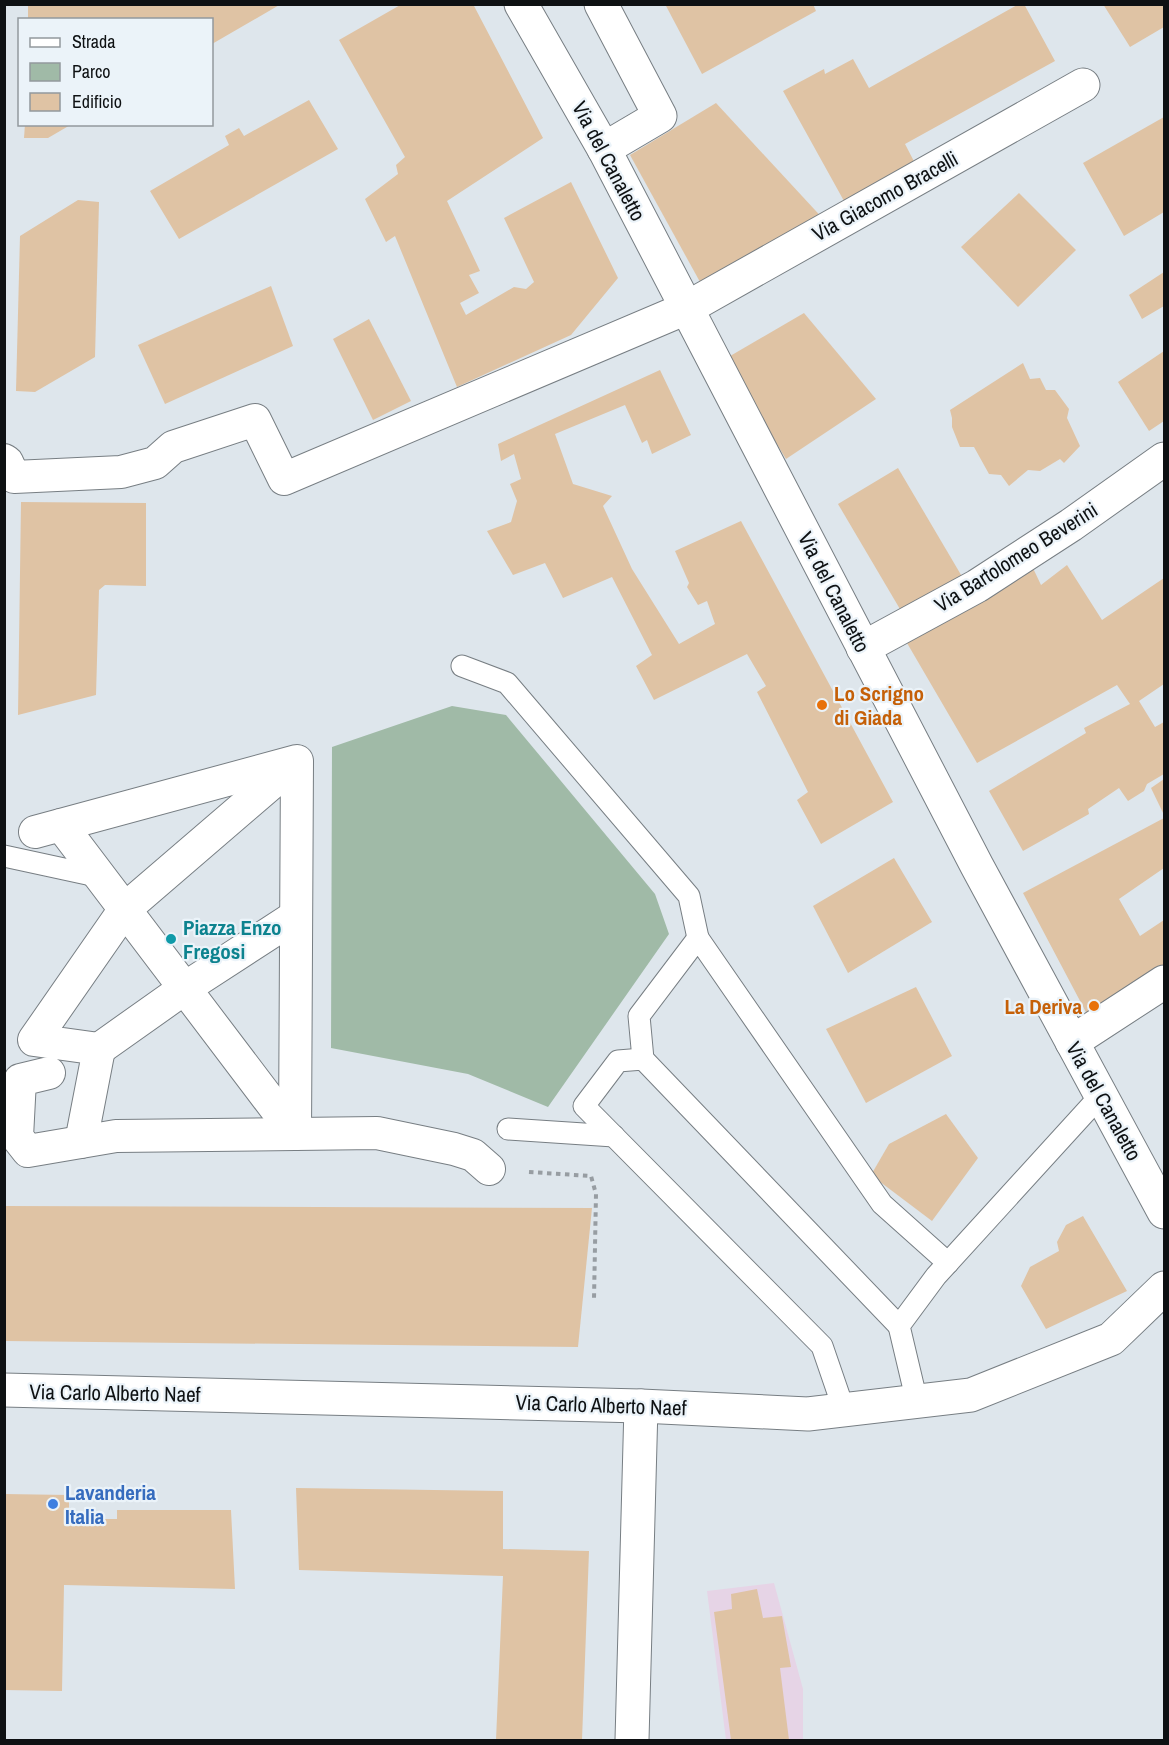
<svg xmlns="http://www.w3.org/2000/svg" width="1169" height="1745" font-family="'Archivo Narrow',sans-serif">
	<style>
		.education { fill: #e6d4e6 }
		.green { fill: #a0baa7 }
		.building { fill: #dfc3a4 }
		.lines { fill: none; stroke-linecap: round; stroke-linejoin: round }
		.service-casing { stroke: #777e83; stroke-width: 23 }
		.pedestrian-casing { stroke: #777e83; stroke-width: 34 }
		.minor-casing { stroke: #777e83; stroke-width: 35 }
		.path { stroke: #979da2; stroke-width: 4; stroke-dasharray: 4.5 4.5; stroke-linecap: butt }
		.service { stroke: #fff; stroke-width: 21 }
		.pedestrian { stroke: #fff; stroke-width: 32 }
		.minor { stroke: #fff; stroke-width: 33 }
		.food-dot { fill: #e8710a; stroke: #ebf3f9; stroke-width: 2 }
		.culture-dot { fill: #0f9aa8; stroke: #ebf3f9; stroke-width: 2 }
		.shop-dot { fill: #3f7fe0; stroke: #ebf3f9; stroke-width: 2 }
		.labels { text-anchor: middle; dominant-baseline: central; stroke-width: 4.5; stroke-linejoin: round; paint-order: stroke }
		.street-label { font-size: 21px; fill: #0e1113; stroke: #ebf3f9 }
		.food-label { font-size: 21px; font-weight: bold; fill: #c56008; stroke: #ebf3f9; text-anchor: start }
		.culture-label { font-size: 21px; font-weight: bold; fill: #0d838f; stroke: #ebf3f9; text-anchor: start }
		.shop-label { font-size: 21px; font-weight: bold; fill: #366cbe; stroke: #ebf3f9; text-anchor: start }
	</style>
	<rect width="100%" height="100%" fill="#dee6ec"/>
	<polygon class="education" points="774,1583 803,1689 803,1740 726,1740 707,1591"/>
	<polygon class="green" points="452,706 506,715 655,894 669,934 548,1107 468,1074 331,1048 332,747"/>
	<g class="building">
		<polygon points="28,4 281,4 212,44 212,20 28,20"/>
		<polygon points="402,4 473,4 543,138 447,201 480,271 469,275 479,293 460,303 466,315 514,287 526,289 534,282 504,218 571,182 618,278 571,335 457,387 395,236 386,242 365,199 398,174 396,165 405,157 339,40"/>
		<polygon points="665,4 813,4 816,11 702,74"/>
		<polygon points="1019,4 1024,4 1055,61 905,144 919,171 849,210 783,91 824,69 825,74 853,59 869,88"/>
		<polygon points="1103,4 1164,4 1164,27 1130,47"/>
		<polygon points="309,100 338,149 179,239 150,191 229,145 225,136 239,128 244,136"/>
		<polygon points="716,103 827,223 705,291 630,155"/>
		<polygon points="1164,117 1164,212 1124,236 1083,163"/>
		<polygon points="25,124 72,124 48,138 24,138"/>
		<polygon points="1019,193 1076,250 1018,307 961,247"/>
		<polygon points="78,200 99,202 95,357 35,392 16,391 20,236"/>
		<polygon points="1164,272 1164,306 1142,319 1129,295"/>
		<polygon points="271,286 293,346 165,404 138,345"/>
		<polygon points="804,313 876,399 786,459 725,359"/>
		<polygon points="369,319 411,401 373,420 333,339"/>
		<polygon points="1164,351 1164,421 1149,431 1118,382"/>
		<polygon points="1023,363 1030,379 1040,378 1046,390 1055,390 1069,409 1067,418 1080,446 1064,463 1060,459 1040,471 1028,470 1009,486 1001,475 989,474 974,447 960,447 952,427 952,418 950,410"/>
		<polygon points="660,370 691,435 652,454 647,440 642,443 625,405 555,434 573,484 612,496 603,506 632,569 679,644 715,624 707,601 698,605 687,587 689,583 675,551 741,521 893,802 821,844 797,800 808,792 757,692 766,686 747,654 654,700 636,666 652,655 612,577 563,598 545,563 513,575 487,531 511,522 517,501 510,484 521,479 514,454 501,461 498,444"/>
		<polygon points="898,468 967,585 907,621 838,504"/>
		<polygon points="21,502 146,503 146,586 105,585 99,590 96,695 18,715"/>
		<polygon points="1067,565 1102,620 1164,578 1164,684 1139,701 1155,727 1164,722 1164,774 1147,784 1144,791 1128,801 1119,788 1088,809 1089,814 1023,851 989,791 1086,733 1084,728 1130,704 1117,685 977,763 907,643 1032,566 1041,585"/>
		<polygon points="1164,779 1164,815 1151,788"/>
		<polygon points="1164,818 1164,868 1119,899 1140,936 1164,920 1164,966 1088,1016 1023,893"/>
		<polygon points="894,858 932,922 848,973 813,906"/>
		<polygon points="916,987 952,1056 866,1103 826,1029"/>
		<polygon points="946,1114 978,1158 932,1221 871,1175 889,1144"/>
		<polygon points="4,1206 592,1208 578,1347 4,1341"/>
		<polygon points="1083,1216 1127,1291 1046,1329 1021,1286 1030,1267 1059,1251 1057,1242 1066,1225"/>
		<polygon points="296,1488 503,1491 503,1549 589,1551 582,1740 496,1740 503,1576 299,1570"/>
		<polygon points="4,1494 69,1495 69,1519 117,1519 117,1510 231,1510 235,1589 64,1585 62,1691 4,1690"/>
		<polygon points="757,1589 763,1618 782,1616 791,1667 780,1668 789,1740 731,1740 714,1612 732,1609 731,1594"/>
	</g>
	<g class="lines">
		<g class="service-casing">
			<g id="service">
				<polyline points="462,666 507,683 689,896 698,938"/>
				<polyline points="4,856 101,877"/>
				<polyline points="643,1059 639,1016 698,938 882,1204 948,1263"/>
				<polyline points="508,1129 614,1136"/>
				<polyline points="917,1402 899,1326 936,1276 1101,1095"/>
				<polyline points="844,1410 822,1346 584,1106 618,1061 643,1059 899,1326"/>
			</g>
		</g>
		<g class="pedestrian-casing">
			<g id="pedestrian">
				<polyline points="4,460 7,462 14,477 121,472 155,463 173,447 255,420 284,479 687,308"/>
				<polyline points="61,825 295,1134"/>
				<polyline points="35,832 297,761 295,1134"/>
				<polyline points="99,1049 185,988 296,916"/>
				<polyline points="49,1073 20,1080 17,1137 28,1151 116,1136 377,1133 454,1149 473,1155 489,1169"/>
				<polyline points="81,1142 99,1049 34,1040 125,909 289,768"/>
			</g>
		</g>
		<g class="minor-casing">
			<g id="minor">
				<polyline points="521,4 604,149 977,866 1164,1212"/>
				<polyline points="601,4 660,116 604,149"/>
				<polyline points="687,308 1083,85"/>
				<polyline points="863,648 977,586 1071,525 1164,459"/>
				<polyline points="1072,1042 1164,982"/>
				<polyline points="4,1390 641,1406 808,1414 971,1395 1111,1339 1164,1288"/>
				<polyline points="632,1740 641,1406"/>
			</g>
		</g>
		<polyline class="path" points="529,1172 591,1176 596,1194 594,1299"/>
		<use href="#service" class="service"/>
		<use href="#pedestrian" class="pedestrian"/>
		<use href="#minor" class="minor"/>
	</g>
	<g class="food-dot">
		<circle cx="822" cy="705" r="6"/>
		<circle cx="1094" cy="1006" r="6"/>
	</g>
	<circle class="culture-dot" cx="171" cy="939" r="6"/>
	<circle class="shop-dot" cx="53" cy="1504" r="6"/>
	<g class="labels">
		<g class="street-label">
			<text transform="translate(609 161) rotate(62)">Via del Canaletto</text>
			<text transform="translate(885 196) rotate(-29)">Via Giacomo Bracelli</text>
			<text transform="translate(1016 557) rotate(-32)">Via Bartolomeo Beverini</text>
			<text transform="translate(834 592) rotate(63)">Via del Canaletto</text>
			<text transform="translate(1104 1101) rotate(61)">Via del Canaletto</text>
			<text transform="translate(115 1393) rotate(1)">Via Carlo Alberto Naef</text>
			<text transform="translate(601 1405) rotate(2)">Via Carlo Alberto Naef</text>
		</g>
		<g class="food-label">
			<text x="834" y="693">Lo Scrigno<tspan x="834" dy="24">di Giada</tspan></text>
			<text x="1082" y="1006" text-anchor="end">La Deriva</text>
		</g>
		<g class="culture-label">
			<text x="183" y="927">Piazza Enzo<tspan x="183" dy="24">Fregosi</tspan></text>
		</g>
		<g class="shop-label">
			<text x="65" y="1492">Lavanderia<tspan x="65" dy="24">Italia</tspan></text>
		</g>
	</g>
	<rect width="1169" height="1745" fill="none" stroke="#0e1113" stroke-width="12"/>
	<rect x="18" y="18" width="195" height="108" fill="#ebf3f9" stroke="#93999d" stroke-width="1.5"/>
	<rect x="30" y="38" width="30" height="9" fill="#ffffff" stroke="#93999d" stroke-width="1.5"/>
	<text x="72" y="48" font-size="18" fill="#0e1113">Strada</text>
	<rect x="30" y="63" width="30" height="18" fill="#a0baa7" stroke="#93999d" stroke-width="1.5"/>
	<text x="72" y="78" font-size="18" fill="#0e1113">Parco</text>
	<rect x="30" y="93" width="30" height="18" fill="#dfc3a4" stroke="#93999d" stroke-width="1.5"/>
	<text x="72" y="108" font-size="18" fill="#0e1113">Edificio</text>
</svg>
